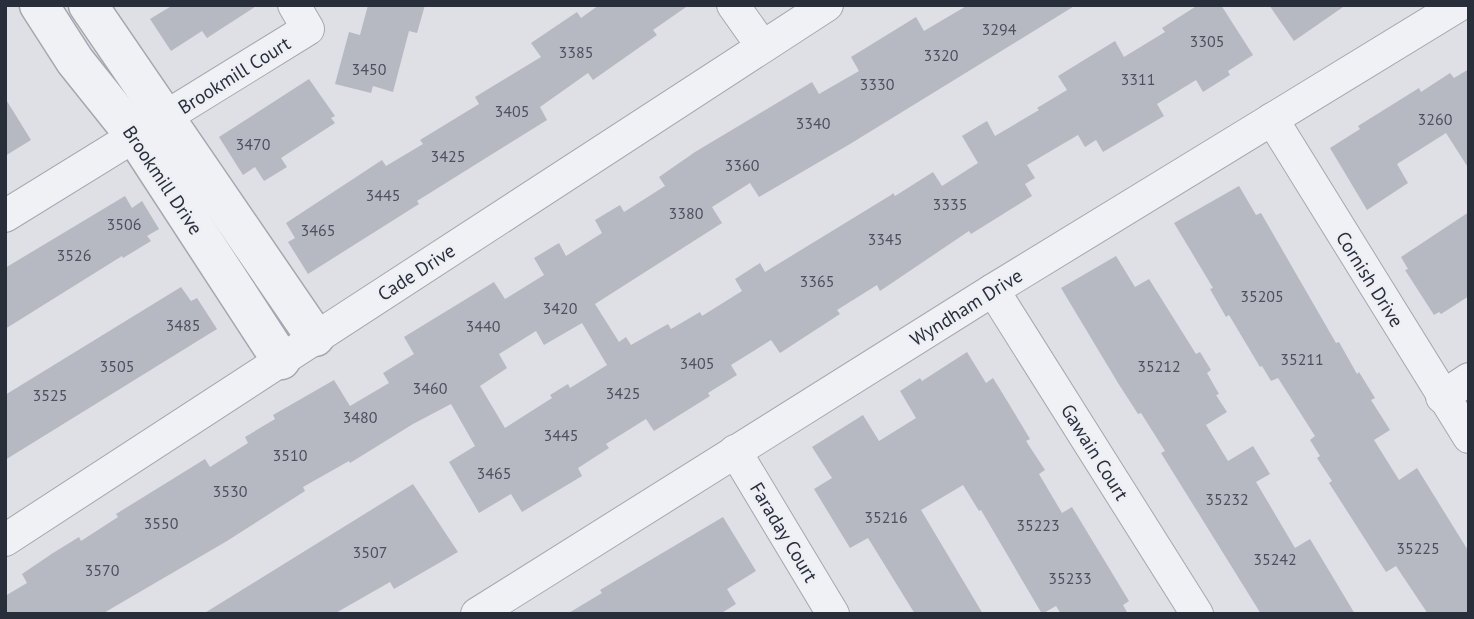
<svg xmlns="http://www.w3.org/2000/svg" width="1474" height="619" font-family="'PT Sans',sans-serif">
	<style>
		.building { fill: #b6b9c2; fill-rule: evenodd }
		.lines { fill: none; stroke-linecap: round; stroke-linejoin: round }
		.minor-casing { stroke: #a4a7af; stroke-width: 34 }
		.tertiary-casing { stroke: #a4a7af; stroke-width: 41 }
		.minor { stroke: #f0f1f5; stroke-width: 32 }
		.tertiary { stroke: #f0f1f5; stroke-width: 38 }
		.labels { text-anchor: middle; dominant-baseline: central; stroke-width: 5; stroke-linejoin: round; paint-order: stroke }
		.number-label { font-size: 16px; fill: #4c515d }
		.street-label { font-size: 19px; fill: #292e3b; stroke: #edeff4 }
	</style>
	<rect width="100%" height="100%" fill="#dee0e6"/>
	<g class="building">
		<polygon points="173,5 258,5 207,38 202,31 171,51 150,19"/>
		<polygon points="368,5 425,5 417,33 409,31 393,92 373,86 371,93 335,84 349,32 360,35"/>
		<polygon points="599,5 689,5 653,30 657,35 593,80 588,73 540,107 547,120 417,201 419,204 308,274 288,242 295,238 286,223 382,160 386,166 423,144 420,140 479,104 475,97 541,57 531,43 577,12 581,18"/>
		<path d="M968,5H1076L850,144L759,197L750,183L712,207L722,223L595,304L619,342L626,337L631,345L668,324L671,329L700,312L702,316L742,291L735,279L760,263L765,272L891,195L893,193L895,196L933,172L942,186L978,163L962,136L987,121L995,136L1039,110L1037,108L1067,90L1058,76L1115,41L1124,57L1165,32L1162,28L1198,5H1221L1253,55L1228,71L1230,75L1203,92L1196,80L1157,104L1164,116L1103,152L1096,140L1085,147L1078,135L1027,165L1035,178L1025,184L1032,196L971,234L969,231L880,291L877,285L837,310L840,314L780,353L771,340L731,365L737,375L708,393L710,396L654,431L646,419L606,444L609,448L578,468L582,476L522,512L511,494L479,513L449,462L475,446L451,404L413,424L350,463L349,461L303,487L305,491L227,541L102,614H5V596L27,583L22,574L53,553L79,537L81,541L118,517L116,514L205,459L210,467L248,443L245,437L275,419L273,415L334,380L350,406L389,383L383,373L414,354L404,337L494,282L505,299L544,275L534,258L559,243L566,256L602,233L595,220L620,205L624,212L665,186L659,177L695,152L812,82L819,94L859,71L851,57L916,17L924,31ZM582,323L607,365L570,388L568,384L550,395L552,398L505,428L480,386L507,368L499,354L536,331L544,345Z"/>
		<polygon points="1269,5 1346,5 1294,41"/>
		<polygon points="1469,69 1469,169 1446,133 1397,164 1408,183 1367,210 1330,148 1360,129 1358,126 1419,88 1421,92 1450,73 1454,78"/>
		<polygon points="309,79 335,116 331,118 335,123 281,158 287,167 264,181 255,167 243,175 219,137"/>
		<polygon points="5,98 31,140 5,156"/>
		<polygon points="1239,186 1256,215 1261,213 1336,343 1339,342 1357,374 1359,372 1375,398 1371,400 1390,430 1374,440 1399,480 1417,468 1469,552 1469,614 1428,614 1396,566 1386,572 1329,483 1332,481 1317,458 1320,456 1310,440 1315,436 1278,378 1271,381 1262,366 1260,367 1229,315 1226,317 1210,289 1213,288 1174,223"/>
		<polygon points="125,196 132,208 142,201 159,229 147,236 151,241 123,258 122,256 5,329 5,268"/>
		<polygon points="1469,212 1469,296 1441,314 1439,312 1434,315 1405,270 1408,269 1401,257"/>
		<polygon points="1116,256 1135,287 1149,279 1196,354 1200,352 1211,370 1207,373 1219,394 1216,395 1227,412 1206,425 1228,461 1253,446 1270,474 1256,482 1295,548 1310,539 1355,614 1261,614 1161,453 1165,451 1141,413 1138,414 1118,383 1061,288"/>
		<polygon points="181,287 191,301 197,298 217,329 5,460 5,395"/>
		<polygon points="967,352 986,383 993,378 1009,404 1030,439 1026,441 1045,470 1039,474 1062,513 1072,507 1129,601 1123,605 1128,614 1061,614 1056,606 1042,614 981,510 979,511 963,485 921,510 983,614 915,614 868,538 850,548 814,489 832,478 812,447 863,415 879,441 916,418 900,391 920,378 922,381"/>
		<polygon points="413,484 458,552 394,589 390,582 334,614 203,614"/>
		<polygon points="723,517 756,571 727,589 736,604 720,614 567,614 602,593 600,590"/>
	</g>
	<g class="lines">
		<g class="minor-casing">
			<g id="minor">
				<polyline points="733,5 762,46"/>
				<polyline points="1272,119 1469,437"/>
				<polyline points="5,216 308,29 294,5"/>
				<polyline points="993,290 1197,614"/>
				<polyline points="1442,397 1469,379"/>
				<polyline points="735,451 833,614"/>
				<polyline points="5,540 827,5"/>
				<polyline points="477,614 993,290 1459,5"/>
			</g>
		</g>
		<g class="tertiary-casing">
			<g id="tertiary">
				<polyline points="39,5 75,61 135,136 281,360"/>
				<polyline points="88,5 315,337"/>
			</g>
		</g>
		<use href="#minor" class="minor"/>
		<use href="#tertiary" class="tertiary"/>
	</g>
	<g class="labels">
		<g class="number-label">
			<text x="999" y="29">3294</text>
			<text x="1207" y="41">3305</text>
			<text x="576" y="52">3385</text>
			<text x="941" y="55">3320</text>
			<text x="369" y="69">3450</text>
			<text x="1138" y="79">3311</text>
			<text x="877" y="84">3330</text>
			<text x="512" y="111">3405</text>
			<text x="1435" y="119">3260</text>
			<text x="813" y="123">3340</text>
			<text x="253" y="144">3470</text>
			<text x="448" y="156">3425</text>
			<text x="742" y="165">3360</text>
			<text x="383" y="195">3445</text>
			<text x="950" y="204">3335</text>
			<text x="686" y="213">3380</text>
			<text x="124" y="224">3506</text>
			<text x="318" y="230">3465</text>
			<text x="885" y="239">3345</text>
			<text x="74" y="255">3526</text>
			<text x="817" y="281">3365</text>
			<text x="1262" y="296">35205</text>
			<text x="560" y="308">3420</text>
			<text x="183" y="325">3485</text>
			<text x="483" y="326">3440</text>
			<text x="1302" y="359">35211</text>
			<text x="697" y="363">3405</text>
			<text x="117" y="366">3505</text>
			<text x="1159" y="366">35212</text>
			<text x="430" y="388">3460</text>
			<text x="623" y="393">3425</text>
			<text x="50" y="395">3525</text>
			<text x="360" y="417">3480</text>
			<text x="561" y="435">3445</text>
			<text x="290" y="455">3510</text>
			<text x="494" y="473">3465</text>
			<text x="230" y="491">3530</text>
			<text x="1227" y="499">35232</text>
			<text x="886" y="517">35216</text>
			<text x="161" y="523">3550</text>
			<text x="1038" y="525">35223</text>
			<text x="1418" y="548">35225</text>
			<text x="370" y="552">3507</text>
			<text x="1275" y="559">35242</text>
			<text x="102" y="570">3570</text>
			<text x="1070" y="578">35233</text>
		</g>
		<g class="street-label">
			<text transform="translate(234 75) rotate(-32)">Brookmill Court</text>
			<text transform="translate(163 180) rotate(56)">Brookmill Drive</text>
			<text transform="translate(416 272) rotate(-33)">Cade Drive</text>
			<text transform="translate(1370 279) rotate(58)">Cornish Drive</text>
			<text transform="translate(966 307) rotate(-32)">Wyndham Drive</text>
			<text transform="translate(1095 452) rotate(58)">Gawain Court</text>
			<text transform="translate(784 532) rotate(59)">Faraday Court</text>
		</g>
	</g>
	<rect width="1474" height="619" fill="none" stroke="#292e3b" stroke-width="14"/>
</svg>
